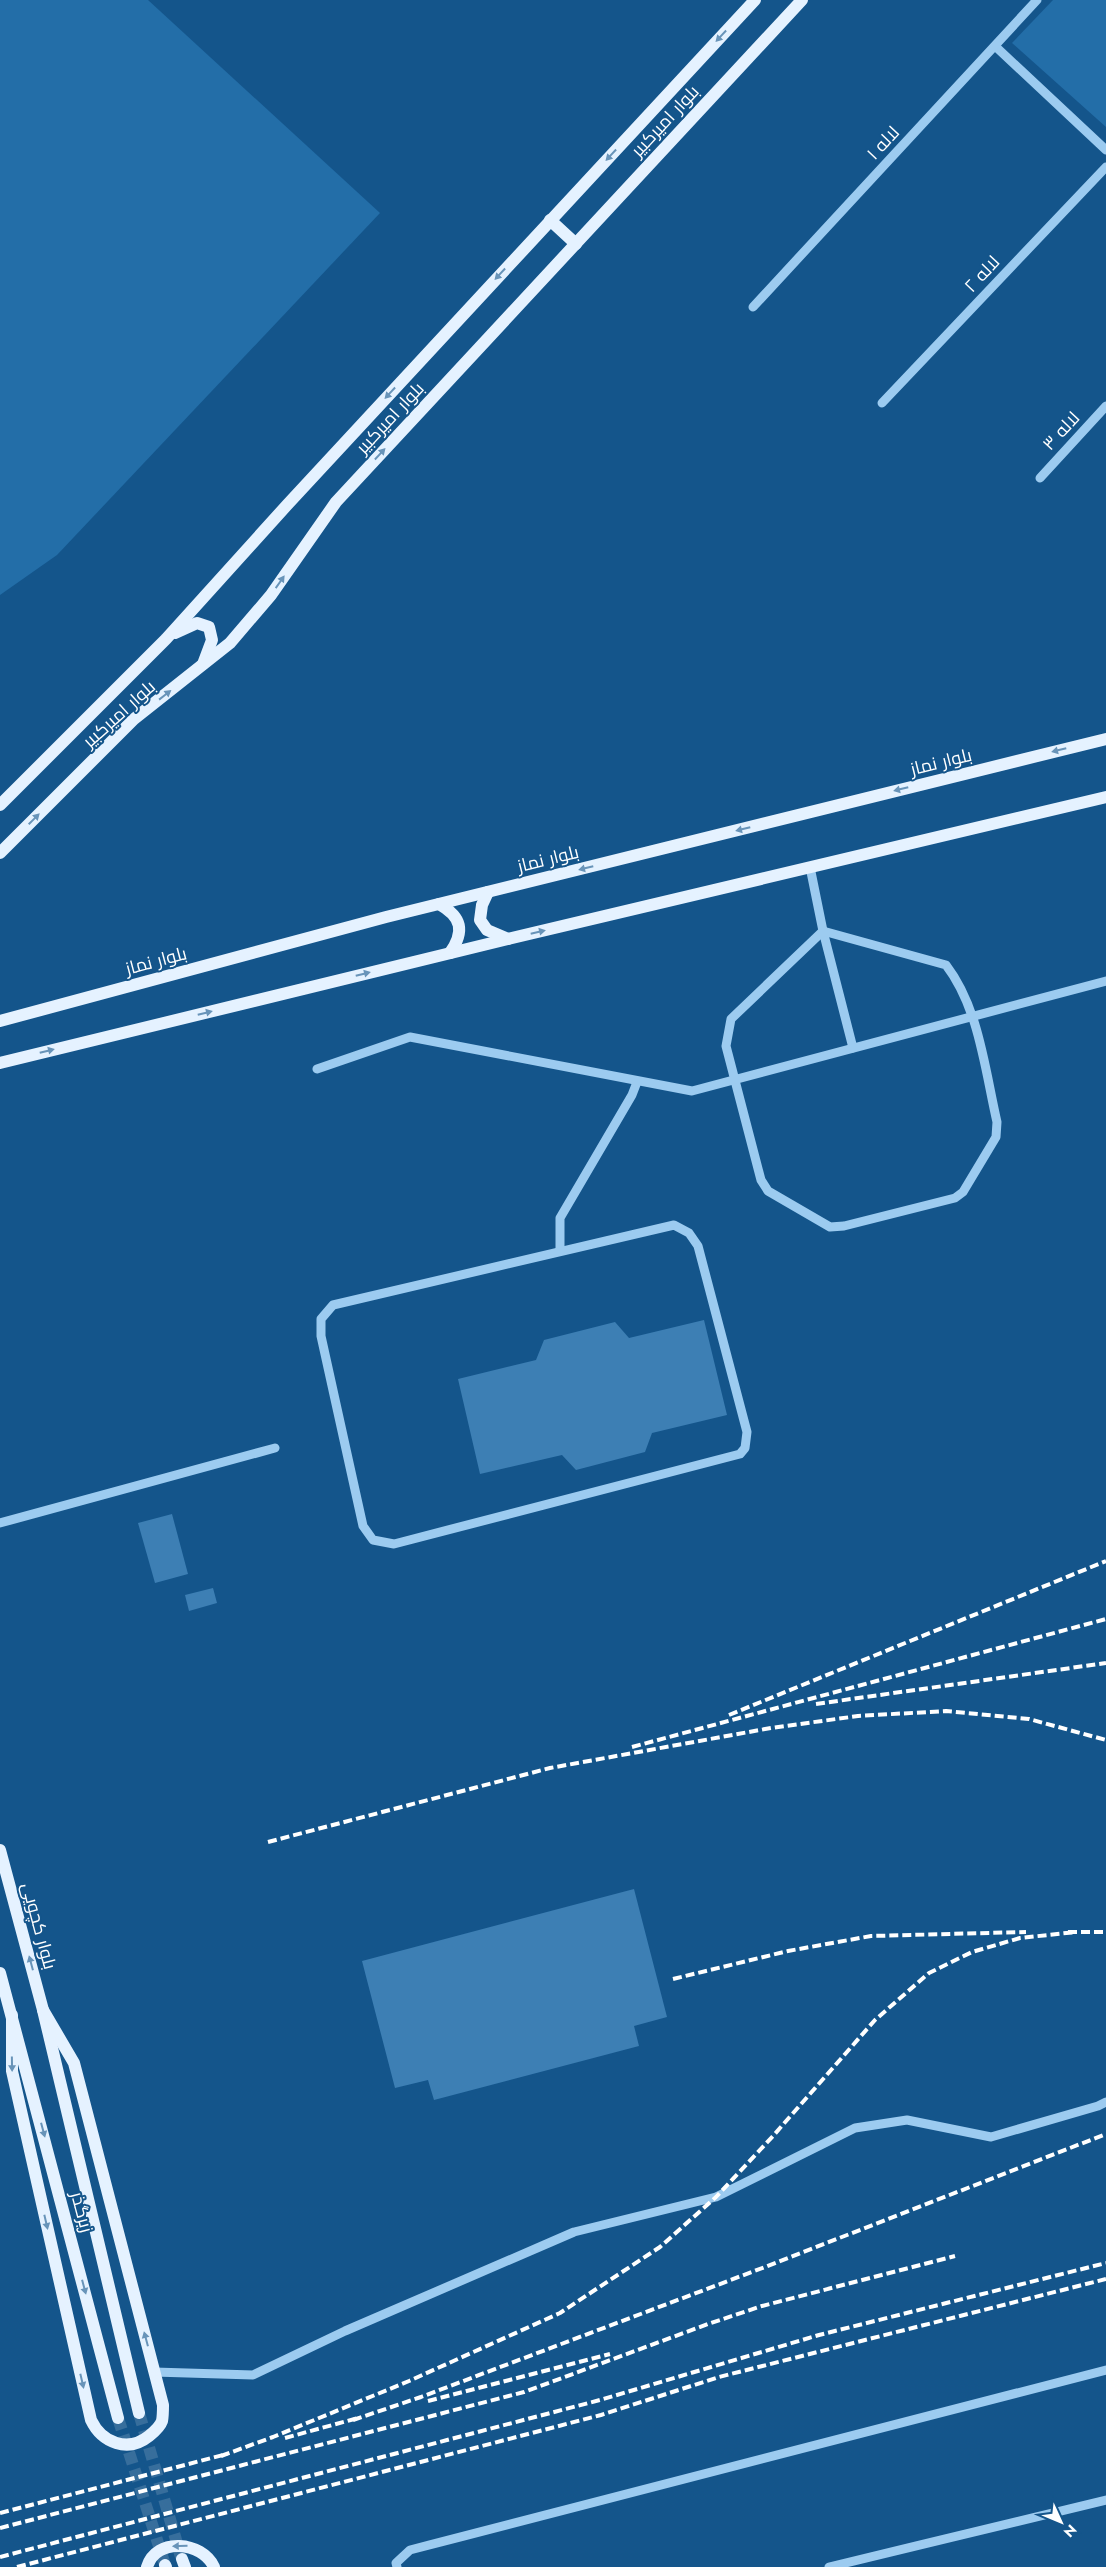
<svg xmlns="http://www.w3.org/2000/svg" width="1106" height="2567" font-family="Jost,Cairo,sans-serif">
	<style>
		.green { fill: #236ea8 }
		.building { fill: #3d7fb4 }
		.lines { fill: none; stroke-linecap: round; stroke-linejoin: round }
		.major-tunnel { stroke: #376e9c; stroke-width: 12; stroke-dasharray: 12 6; stroke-linecap: butt }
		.minor { stroke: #9ccbf0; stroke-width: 9 }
		.major { stroke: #e5f2ff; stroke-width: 12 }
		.rail { stroke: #fff; stroke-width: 4; stroke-dasharray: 9 4; stroke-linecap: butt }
		.oneway { fill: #6894b9 }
		.labels { text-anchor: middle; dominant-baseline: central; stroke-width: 4; stroke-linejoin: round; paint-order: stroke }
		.street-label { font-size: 18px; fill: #fff; stroke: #14558b }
	</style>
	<rect width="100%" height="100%" fill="#14558b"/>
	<g class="green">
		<polygon points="0,0 148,0 380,213 57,555 0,595"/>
		<polygon points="1053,0 1106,0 1106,127 1012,43"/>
	</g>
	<g class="building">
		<polygon points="704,1320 727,1415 652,1433 645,1452 576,1470 562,1455 480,1474 458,1379 536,1360 544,1340 615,1322 629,1338"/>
		<polygon points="172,1514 188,1574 155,1583 138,1523"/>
		<polygon points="213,1588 217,1603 189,1611 185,1595"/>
		<polygon points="634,1889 667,2017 634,2026 639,2046 434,2100 428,2080 395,2088 362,1961"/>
	</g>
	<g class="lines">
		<g class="major-tunnel">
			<polyline points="139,2413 181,2557"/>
			<polyline points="118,2418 165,2565"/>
		</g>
		<g class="minor">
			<polyline points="995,46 1106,150"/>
			<polyline points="753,307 1037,0"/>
			<polyline points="882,403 1106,167"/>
			<polyline points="1040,478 1106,406"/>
			<polyline points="810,867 823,931 853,1048"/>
			<path d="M823,931L946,965C979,1008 985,1070 997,1122L996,1137L963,1192L955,1198L844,1226L830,1227L768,1191L761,1180L726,1046L731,1019Z"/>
			<polyline points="317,1069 410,1037 692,1091 1106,981"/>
			<polygon points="674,1225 689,1233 698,1246 747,1432 745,1448 740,1454 394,1544 373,1540 363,1526 321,1336 321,1319 333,1305"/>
			<polyline points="560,1251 560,1218 632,1095 637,1082"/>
			<polyline points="0,1523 275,1448"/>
			<polyline points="154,2372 253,2375 345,2331 574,2232 716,2197 855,2128 907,2120 991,2137 1098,2106 1106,2102"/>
			<polyline points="397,2567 396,2563 410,2550 1106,2370"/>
			<polyline points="829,2567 1106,2500"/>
		</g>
		<g class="major">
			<polyline points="550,220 576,244"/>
			<polyline points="175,633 197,623 209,627 212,640 203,664"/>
			<polyline points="0,805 166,639 287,505 755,0"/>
			<polyline points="0,853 134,719 230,643 271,595 336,502 802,0"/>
			<polyline points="488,892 482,905 480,920 487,930 508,939"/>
			<path d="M439,904C462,917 465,931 450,953"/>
			<polyline points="0,1021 386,917 1106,739"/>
			<polyline points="0,1063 508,939 1106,797"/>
			<polyline points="0,1850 43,2010 139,2413"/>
			<polyline points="0,1973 118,2418"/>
			<path d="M12,2015V2071L91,2420C102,2443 128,2453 149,2436C154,2432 160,2427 162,2421C163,2416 163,2410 163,2405L74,2063L43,2010"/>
			<polyline points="182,2559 185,2567"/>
			<polyline points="165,2565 166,2567"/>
			<path d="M147,2567C156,2537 202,2541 214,2567"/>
		</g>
		<g class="rail">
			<polyline points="816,1704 1106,1663"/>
			<polyline points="729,1715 1106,1561"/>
			<polyline points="632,1747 1106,1619"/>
			<polyline points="268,1842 550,1768 771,1728 858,1716 946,1711 1029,1719 1106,1740"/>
			<polyline points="1068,1932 1106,1932"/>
			<polyline points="673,1979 788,1951 871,1936 1026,1932"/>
			<polyline points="428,2401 610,2354"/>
			<polyline points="353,2420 421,2397 765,2267 1106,2134"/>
			<polyline points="285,2438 358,2418"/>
			<polyline points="221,2456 273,2437 409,2381 560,2313 660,2247 716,2197 773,2136 875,2020 929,1973 972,1952 1020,1938 1076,1932"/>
			<polyline points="0,2513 227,2454"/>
			<polyline points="0,2528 524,2392 708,2324 762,2306 955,2256"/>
			<polyline points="0,2557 600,2400 819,2335 1106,2263"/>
			<polyline points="17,2567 601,2415 719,2377 1106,2279"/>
		</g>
	</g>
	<defs><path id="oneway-solid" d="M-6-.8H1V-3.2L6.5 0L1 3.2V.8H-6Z" transform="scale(1.25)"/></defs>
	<g class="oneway">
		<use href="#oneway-solid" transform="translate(721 36) rotate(133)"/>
		<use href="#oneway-solid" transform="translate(611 155) rotate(133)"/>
		<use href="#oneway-solid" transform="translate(500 274) rotate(133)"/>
		<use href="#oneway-solid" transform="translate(390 393) rotate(133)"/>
		<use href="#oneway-solid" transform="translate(380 454) rotate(-47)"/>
		<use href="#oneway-solid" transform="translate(280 582) rotate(-55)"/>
		<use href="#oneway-solid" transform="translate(165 695) rotate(-38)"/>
		<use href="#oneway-solid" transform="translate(1059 750) rotate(166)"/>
		<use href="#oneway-solid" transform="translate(901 789) rotate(166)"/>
		<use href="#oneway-solid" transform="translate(34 819) rotate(-45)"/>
		<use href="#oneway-solid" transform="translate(743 829) rotate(166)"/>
		<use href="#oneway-solid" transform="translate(586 868) rotate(166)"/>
		<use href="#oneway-solid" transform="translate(538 932) rotate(-13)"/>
		<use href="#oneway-solid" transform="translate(363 974) rotate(-14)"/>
		<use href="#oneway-solid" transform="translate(205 1013) rotate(-14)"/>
		<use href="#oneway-solid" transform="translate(47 1051) rotate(-14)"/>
		<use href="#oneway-solid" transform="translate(31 1963) rotate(-105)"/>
		<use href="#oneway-solid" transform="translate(12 2064) rotate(89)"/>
		<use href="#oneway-solid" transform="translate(43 2130) rotate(75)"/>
		<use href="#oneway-solid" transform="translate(46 2222) rotate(77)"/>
		<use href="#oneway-solid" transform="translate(84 2287) rotate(75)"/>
		<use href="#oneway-solid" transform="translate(146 2339) rotate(-105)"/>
		<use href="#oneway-solid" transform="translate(82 2381) rotate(77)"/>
		<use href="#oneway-solid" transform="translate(180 2546) rotate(179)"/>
	</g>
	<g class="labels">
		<g class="street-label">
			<text transform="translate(665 121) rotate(-47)">بلوار امیرکبیر</text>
			<text transform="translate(883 143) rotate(-47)">لاله ۱</text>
			<text transform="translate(982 274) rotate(-47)">لاله ۲</text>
			<text transform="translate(390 418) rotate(-47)">بلوار امیرکبیر</text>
			<text transform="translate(1061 431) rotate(-47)">لاله ۳</text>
			<text transform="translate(119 714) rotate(-42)">بلوار امیرکبیر</text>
			<text transform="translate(941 762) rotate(-14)">بلوار نماز</text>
			<text transform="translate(548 859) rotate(-14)">بلوار نماز</text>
			<text transform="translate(156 961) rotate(-15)">بلوار نماز</text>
			<text transform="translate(39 1926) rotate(75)">بلوار کچویی</text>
			<text transform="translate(82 2212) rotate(75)">زیرگذر</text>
		</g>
	</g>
	<g transform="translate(1061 2522) rotate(134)" stroke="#14558b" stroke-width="4" paint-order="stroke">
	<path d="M0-4L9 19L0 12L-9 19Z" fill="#ffffff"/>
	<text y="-8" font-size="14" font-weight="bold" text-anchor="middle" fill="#ffffff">N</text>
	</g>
</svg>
